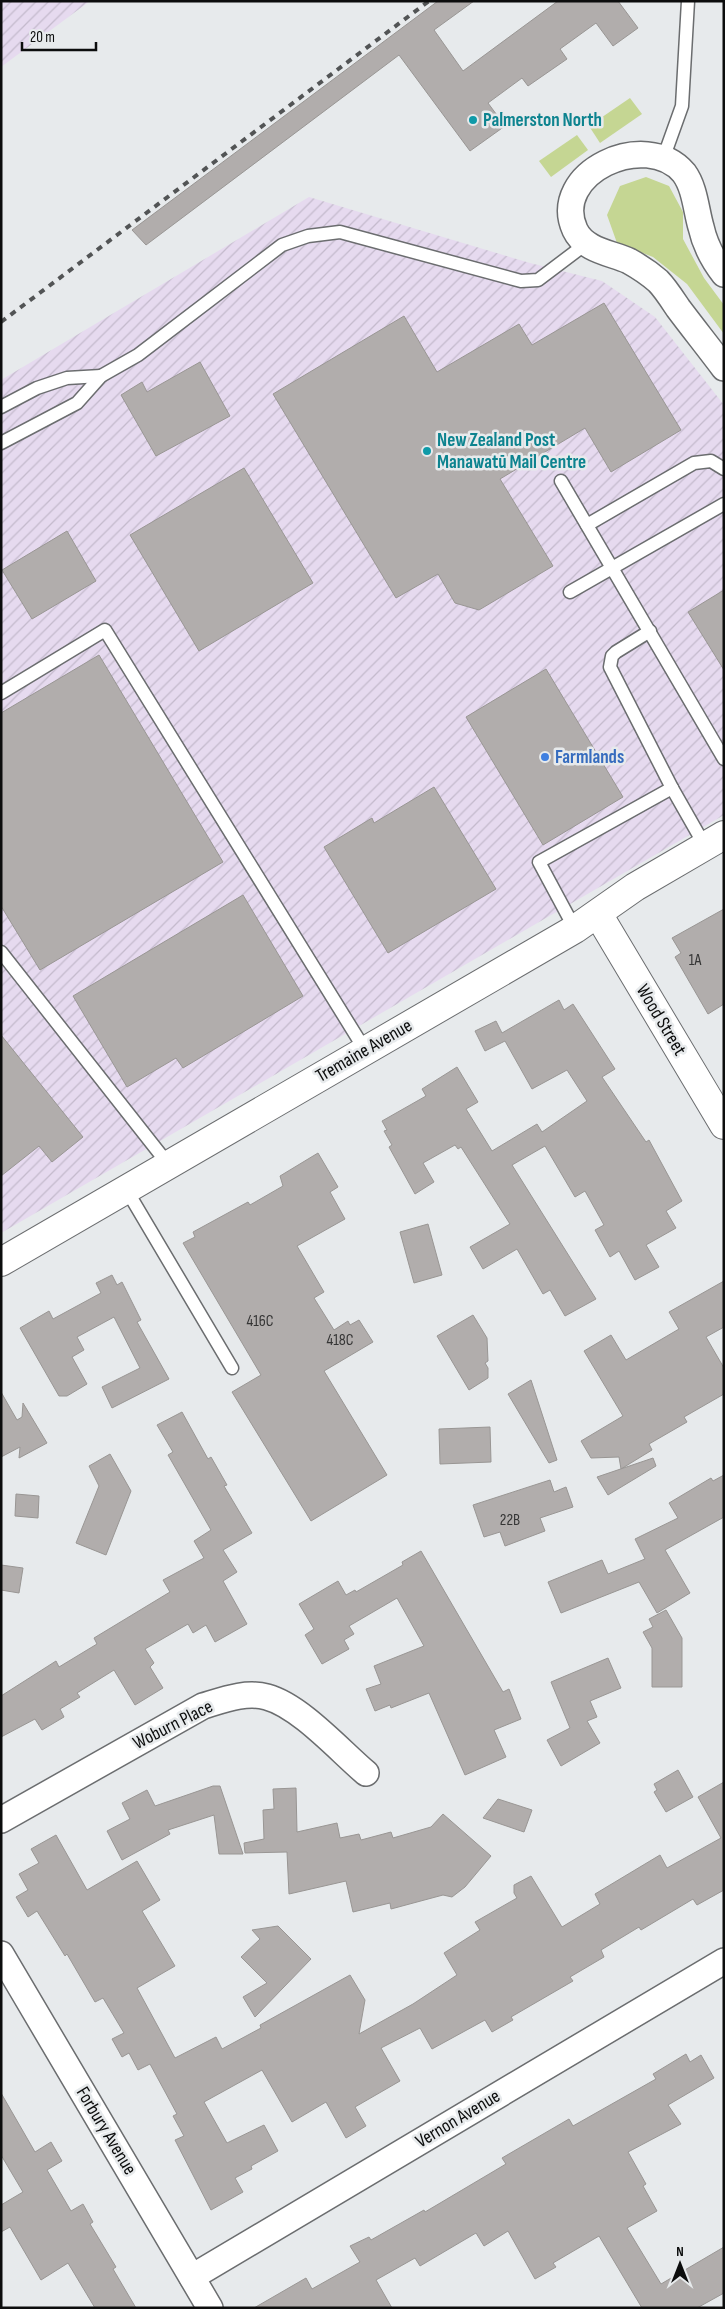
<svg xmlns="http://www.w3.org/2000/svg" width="725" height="2309" font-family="'Sofia Sans Condensed',sans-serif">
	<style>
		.industrial { fill: url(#industrial-furrows) }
		.grass { fill: #c5d693 }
		.building { fill: #b1adac; stroke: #999694 }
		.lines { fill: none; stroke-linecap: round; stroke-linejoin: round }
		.service-casing { stroke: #6b6d6f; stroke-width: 15 }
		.minor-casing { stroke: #6b6d6f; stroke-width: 28 }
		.tertiary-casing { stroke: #6b6d6f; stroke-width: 30 }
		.secondary-casing { stroke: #6b6d6f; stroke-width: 30 }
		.service { stroke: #fff; stroke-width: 12 }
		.minor { stroke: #fff; stroke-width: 25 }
		.tertiary { stroke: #fff; stroke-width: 28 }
		.secondary { stroke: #fff; stroke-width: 28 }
		.rail { stroke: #525455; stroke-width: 4; stroke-dasharray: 6 6; stroke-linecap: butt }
		.culture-dot { fill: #0f9aa8; stroke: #e7eaec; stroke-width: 2 }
		.shop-dot { fill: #3f7fe0; stroke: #e7eaec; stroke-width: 2 }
		.labels { text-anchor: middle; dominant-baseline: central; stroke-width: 5; stroke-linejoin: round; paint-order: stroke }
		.number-label { font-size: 16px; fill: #353535 }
		.culture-label { font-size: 19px; font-weight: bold; fill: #0d838f; stroke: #e7eaec; text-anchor: start }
		.shop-label { font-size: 19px; font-weight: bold; fill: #366cbe; stroke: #e7eaec; text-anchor: start }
		.street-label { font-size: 19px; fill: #0c0d0d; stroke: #e7eaec }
	</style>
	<defs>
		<pattern id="industrial-furrows" width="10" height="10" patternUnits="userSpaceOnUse" patternTransform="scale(1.25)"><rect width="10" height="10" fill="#e6daef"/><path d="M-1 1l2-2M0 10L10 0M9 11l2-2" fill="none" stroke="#c4bacc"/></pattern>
	</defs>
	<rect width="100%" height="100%" fill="#e7eaec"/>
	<g class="industrial">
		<polygon points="1,1 90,1 1,67"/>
		<polygon points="309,197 530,263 602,281 655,317 724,405 724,815 1,1233 1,380"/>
	</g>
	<g class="grass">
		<polygon points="630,98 642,114 600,143 589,126"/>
		<polygon points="577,135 588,150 551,177 539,161"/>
		<polygon points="646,177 669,186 683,212 683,239 704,278 724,305 724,334 687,284 653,257 617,243 607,215 620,186"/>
	</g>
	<g class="building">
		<polygon points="438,1 474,1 434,30 463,71 558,1 618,1 638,28 613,46 596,23 560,49 567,59 528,86 522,78 488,103 505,126 470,151 399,55 146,245 132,230"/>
		<polygon points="604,303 681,430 611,472 585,428 500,479 553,566 479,610 455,603 438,574 396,598 273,394 404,316 437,372 519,324 532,345"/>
		<polygon points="200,362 230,416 156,456 121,395 142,382 147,392"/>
		<polygon points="244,468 313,583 199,651 130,535"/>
		<polygon points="67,531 96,581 32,619 2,570"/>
		<polygon points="724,590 724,670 688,612"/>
		<polygon points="99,655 223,862 40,970 1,906 1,713"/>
		<polygon points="546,669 623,797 543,845 466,717"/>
		<polygon points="434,787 496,889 388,953 324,847 372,818 374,823"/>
		<polygon points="243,895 303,996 183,1068 176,1058 127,1087 73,996"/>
		<polygon points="724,909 724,1004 708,1014 675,957 681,953 672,938"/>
		<polygon points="559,1000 564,1010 573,1004 615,1069 602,1077 646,1142 649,1140 682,1201 666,1211 676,1228 646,1245 659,1267 635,1280 619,1251 610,1257 595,1230 604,1225 585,1191 575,1197 545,1146 512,1165 596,1299 565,1316 550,1290 543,1294 517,1249 483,1269 470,1247 510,1224 461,1147 458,1149 455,1145 423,1163 434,1182 415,1194 389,1147 392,1145 384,1131 387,1130 382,1121 426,1096 422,1089 457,1067 478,1102 466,1109 492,1151 537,1124 542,1132 587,1101 567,1070 532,1089 505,1041 485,1051 475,1031 496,1021 502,1033"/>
		<polygon points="1,1035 83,1137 52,1162 39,1146 1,1176"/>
		<polygon points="318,1153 338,1187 330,1192 345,1219 297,1246 324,1292 314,1298 334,1330 348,1321 350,1325 359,1320 373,1342 324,1371 387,1475 311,1521 232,1392 261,1375 183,1243 195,1237 193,1232 248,1202 250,1205 283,1186 280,1176"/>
		<polygon points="428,1224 442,1275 414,1283 400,1232"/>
		<polygon points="112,1275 117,1285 122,1282 141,1320 137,1322 169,1379 112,1408 102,1387 140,1368 114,1317 77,1337 84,1350 72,1357 87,1384 67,1396 59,1396 20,1328 49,1311 53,1319 101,1293 96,1283"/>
		<polygon points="724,1281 724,1327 706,1337 724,1368 724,1394 684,1417 687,1422 649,1444 652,1450 621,1469 619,1457 591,1458 581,1441 623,1416 584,1351 611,1335 626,1360 679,1329 669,1312"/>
		<polygon points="473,1315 487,1338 488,1361 485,1363 488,1368 488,1378 469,1390 437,1336"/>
		<polygon points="531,1380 557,1460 549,1463 508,1394"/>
		<polygon points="1,1392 17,1420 22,1417 23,1403 47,1443 19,1458 20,1447 1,1457"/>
		<polygon points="182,1412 208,1459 211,1457 227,1485 224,1486 252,1533 223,1550 237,1572 223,1581 247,1624 215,1642 206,1625 193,1633 188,1624 145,1649 154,1663 150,1667 163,1688 135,1705 114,1670 77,1693 80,1697 60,1709 64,1717 42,1730 35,1719 1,1737 1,1696 56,1661 59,1667 97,1644 94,1638 170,1592 163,1580 204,1558 194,1541 211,1530 168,1455 173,1452 157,1425"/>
		<polygon points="490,1427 491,1462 440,1464 439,1429"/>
		<polygon points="110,1454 131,1491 106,1555 76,1543 99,1486 89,1466"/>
		<polygon points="653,1458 656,1466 608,1495 597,1477"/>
		<polygon points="724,1475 724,1517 665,1550 690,1593 657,1613 639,1582 561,1613 548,1582 602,1560 608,1574 645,1559 635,1539 678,1518 669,1503 711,1478 713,1481"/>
		<polygon points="550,1480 554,1492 566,1487 573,1507 540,1518 545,1531 505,1546 500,1532 484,1537 473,1505"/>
		<polygon points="16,1494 39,1496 38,1518 15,1516"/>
		<polygon points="421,1551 503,1692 509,1689 521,1719 494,1730 506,1757 465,1775 429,1693 391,1708 390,1705 375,1711 366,1689 381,1684 374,1666 424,1646 397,1598 349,1626 354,1634 344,1640 349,1649 322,1664 305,1635 314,1629 299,1604 338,1581 346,1595 355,1590 356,1592 403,1565 402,1562"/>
		<polygon points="1,1565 23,1568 19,1593 1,1590"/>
		<polygon points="666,1610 682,1638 682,1687 652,1687 652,1648 643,1632 653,1627 649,1619"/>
		<polygon points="608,1658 621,1688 590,1701 597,1717 587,1721 600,1743 561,1766 547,1740 570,1728 551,1682"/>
		<polygon points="678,1770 693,1797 666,1812 654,1792 657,1790 654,1784"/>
		<polygon points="724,1782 724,1890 697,1905 693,1899 641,1930 639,1927 601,1950 604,1957 570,1977 573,1981 511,2017 513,2020 492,2032 485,2020 432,2049 420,2028 381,2048 400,2081 355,2107 366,2126 346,2138 326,2102 292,2122 262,2070 204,2102 227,2143 264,2125 278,2151 251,2166 252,2169 235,2178 243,2192 211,2210 175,2140 184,2136 173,2116 177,2114 150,2064 138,2070 129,2053 122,2057 112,2039 124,2033 103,1998 95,2002 67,1954 65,1956 37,1911 28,1917 16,1897 28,1890 19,1874 39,1863 31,1849 56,1835 87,1890 137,1861 160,1900 142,1911 175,1966 137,1988 175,2058 216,2037 222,2049 261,2028 260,2025 350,1975 365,2000 359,2034 413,2004 457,1975 444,1953 480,1930 475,1922 517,1898 514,1893 514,1885 531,1876 562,1927 600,1904 595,1894 660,1855 667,1868 721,1838 698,1797"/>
		<polygon points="213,1786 220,1786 243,1854 219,1854 214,1815 168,1830 170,1834 122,1860 107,1831 130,1819 122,1803 147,1790 155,1806"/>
		<polygon points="296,1788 297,1832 337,1823 340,1838 359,1834 361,1840 391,1832 393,1838 431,1827 443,1814 491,1856 465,1887 452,1897 443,1895 391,1909 390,1903 353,1912 346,1881 289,1894 287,1852 245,1853 244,1843 264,1839 263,1810 274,1809 273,1789"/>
		<polygon points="498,1799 532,1810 524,1832 483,1818"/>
		<polygon points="278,1926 311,1959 255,2017 243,1997 267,1983 241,1957 260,1939 252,1930"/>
		<polygon points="686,2054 690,2062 701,2055 714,2078 668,2105 681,2124 628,2152 646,2184 643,2186 657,2211 627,2228 661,2284 724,2247 724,2293 697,2308 642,2308 599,2236 553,2263 556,2267 535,2279 508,2231 484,2246 476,2233 420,2266 415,2258 376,2280 392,2308 254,2308 306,2278 312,2289 360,2262 350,2246 369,2237 371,2240 424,2210 425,2212 506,2164 502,2158 569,2119 573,2126 656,2079 653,2074"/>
		<polygon points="1,2093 35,2152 51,2142 62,2161 47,2170 71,2211 83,2204 93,2222 90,2224 116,2267 113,2269 136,2308 95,2308 68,2263 41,2280 10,2227 1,2232 1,2205 23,2192 1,2155"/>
	</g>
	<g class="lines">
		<g class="service-casing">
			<g id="service">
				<polyline points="663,159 682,106 688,1"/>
				<polyline points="1,407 37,388 67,378 101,376"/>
				<polyline points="1,443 77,403 101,376 138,355 282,245 308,236 340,232 521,281 538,280 587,243"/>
				<polyline points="561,481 724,759"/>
				<polyline points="587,525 694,463 711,461 724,469"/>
				<polyline points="570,592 724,504"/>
				<polyline points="650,631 616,652 612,656 610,667 672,788 705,846"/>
				<polyline points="1,693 105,630 365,1050"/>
				<polyline points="575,929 539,862 672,788"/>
				<polyline points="1,952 168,1164"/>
				<polyline points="126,1189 232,1368"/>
			</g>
		</g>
		<g class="minor-casing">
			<g id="minor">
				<path d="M724,274C713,260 705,245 701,227C696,210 695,188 684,173C646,128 549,173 575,230C585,251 612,253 629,261C638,266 650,274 658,281C665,288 672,299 678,308C693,328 709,348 724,368"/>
				<path d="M1,1820L203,1706C223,1700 246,1691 267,1697C300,1706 339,1750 366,1773"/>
				<polyline points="1,1954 210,2308"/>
				<polyline points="192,2277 724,1961"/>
			</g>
		</g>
		<g class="tertiary-casing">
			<polyline id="tertiary" points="598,914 724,1125"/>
		</g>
		<g class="secondary-casing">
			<polyline id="secondary" points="1,1262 575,929 635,887 724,835"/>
		</g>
		<use href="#service" class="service"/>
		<use href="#minor" class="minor"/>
		<use href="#tertiary" class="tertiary"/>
		<use href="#secondary" class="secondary"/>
		<polyline class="rail" points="1,322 429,1"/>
	</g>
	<g class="culture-dot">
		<circle cx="473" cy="120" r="5"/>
		<circle cx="427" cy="451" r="5"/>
	</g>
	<circle class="shop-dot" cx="545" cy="757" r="5"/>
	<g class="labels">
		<g class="number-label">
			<text x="695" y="960">1A</text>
			<text x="260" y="1321">416C</text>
			<text x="340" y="1340">418C</text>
			<text x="510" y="1520">22B</text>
		</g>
		<g class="culture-label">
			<text x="483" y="120">Palmerston North</text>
			<text x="437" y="440">New Zealand Post<tspan x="437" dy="22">Manawatū Mail Centre</tspan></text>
		</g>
		<g class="shop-label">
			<text x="555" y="757">Farmlands</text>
		</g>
		<g class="street-label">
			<text transform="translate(661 1020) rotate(59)">Wood Street</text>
			<text transform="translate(364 1051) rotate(-30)">Tremaine Avenue</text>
			<text transform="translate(173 1725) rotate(-27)">Woburn Place</text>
			<text transform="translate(458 2119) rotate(-31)">Vernon Avenue</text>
			<text transform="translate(106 2131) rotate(59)">Forbury Avenue</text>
		</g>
	</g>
	<rect width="725" height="2309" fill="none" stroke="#0c0d0d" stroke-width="5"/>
	<g transform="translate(680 2264)" stroke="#e7eaec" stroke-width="4" paint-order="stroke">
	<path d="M0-4L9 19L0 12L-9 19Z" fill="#0c0d0d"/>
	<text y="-8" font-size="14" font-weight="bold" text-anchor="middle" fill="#0c0d0d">N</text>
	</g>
	<path d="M22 42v8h74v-8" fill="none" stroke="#0c0d0d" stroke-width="2.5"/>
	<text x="30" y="42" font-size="15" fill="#0c0d0d" stroke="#e7eaec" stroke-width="4" paint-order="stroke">20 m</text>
</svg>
